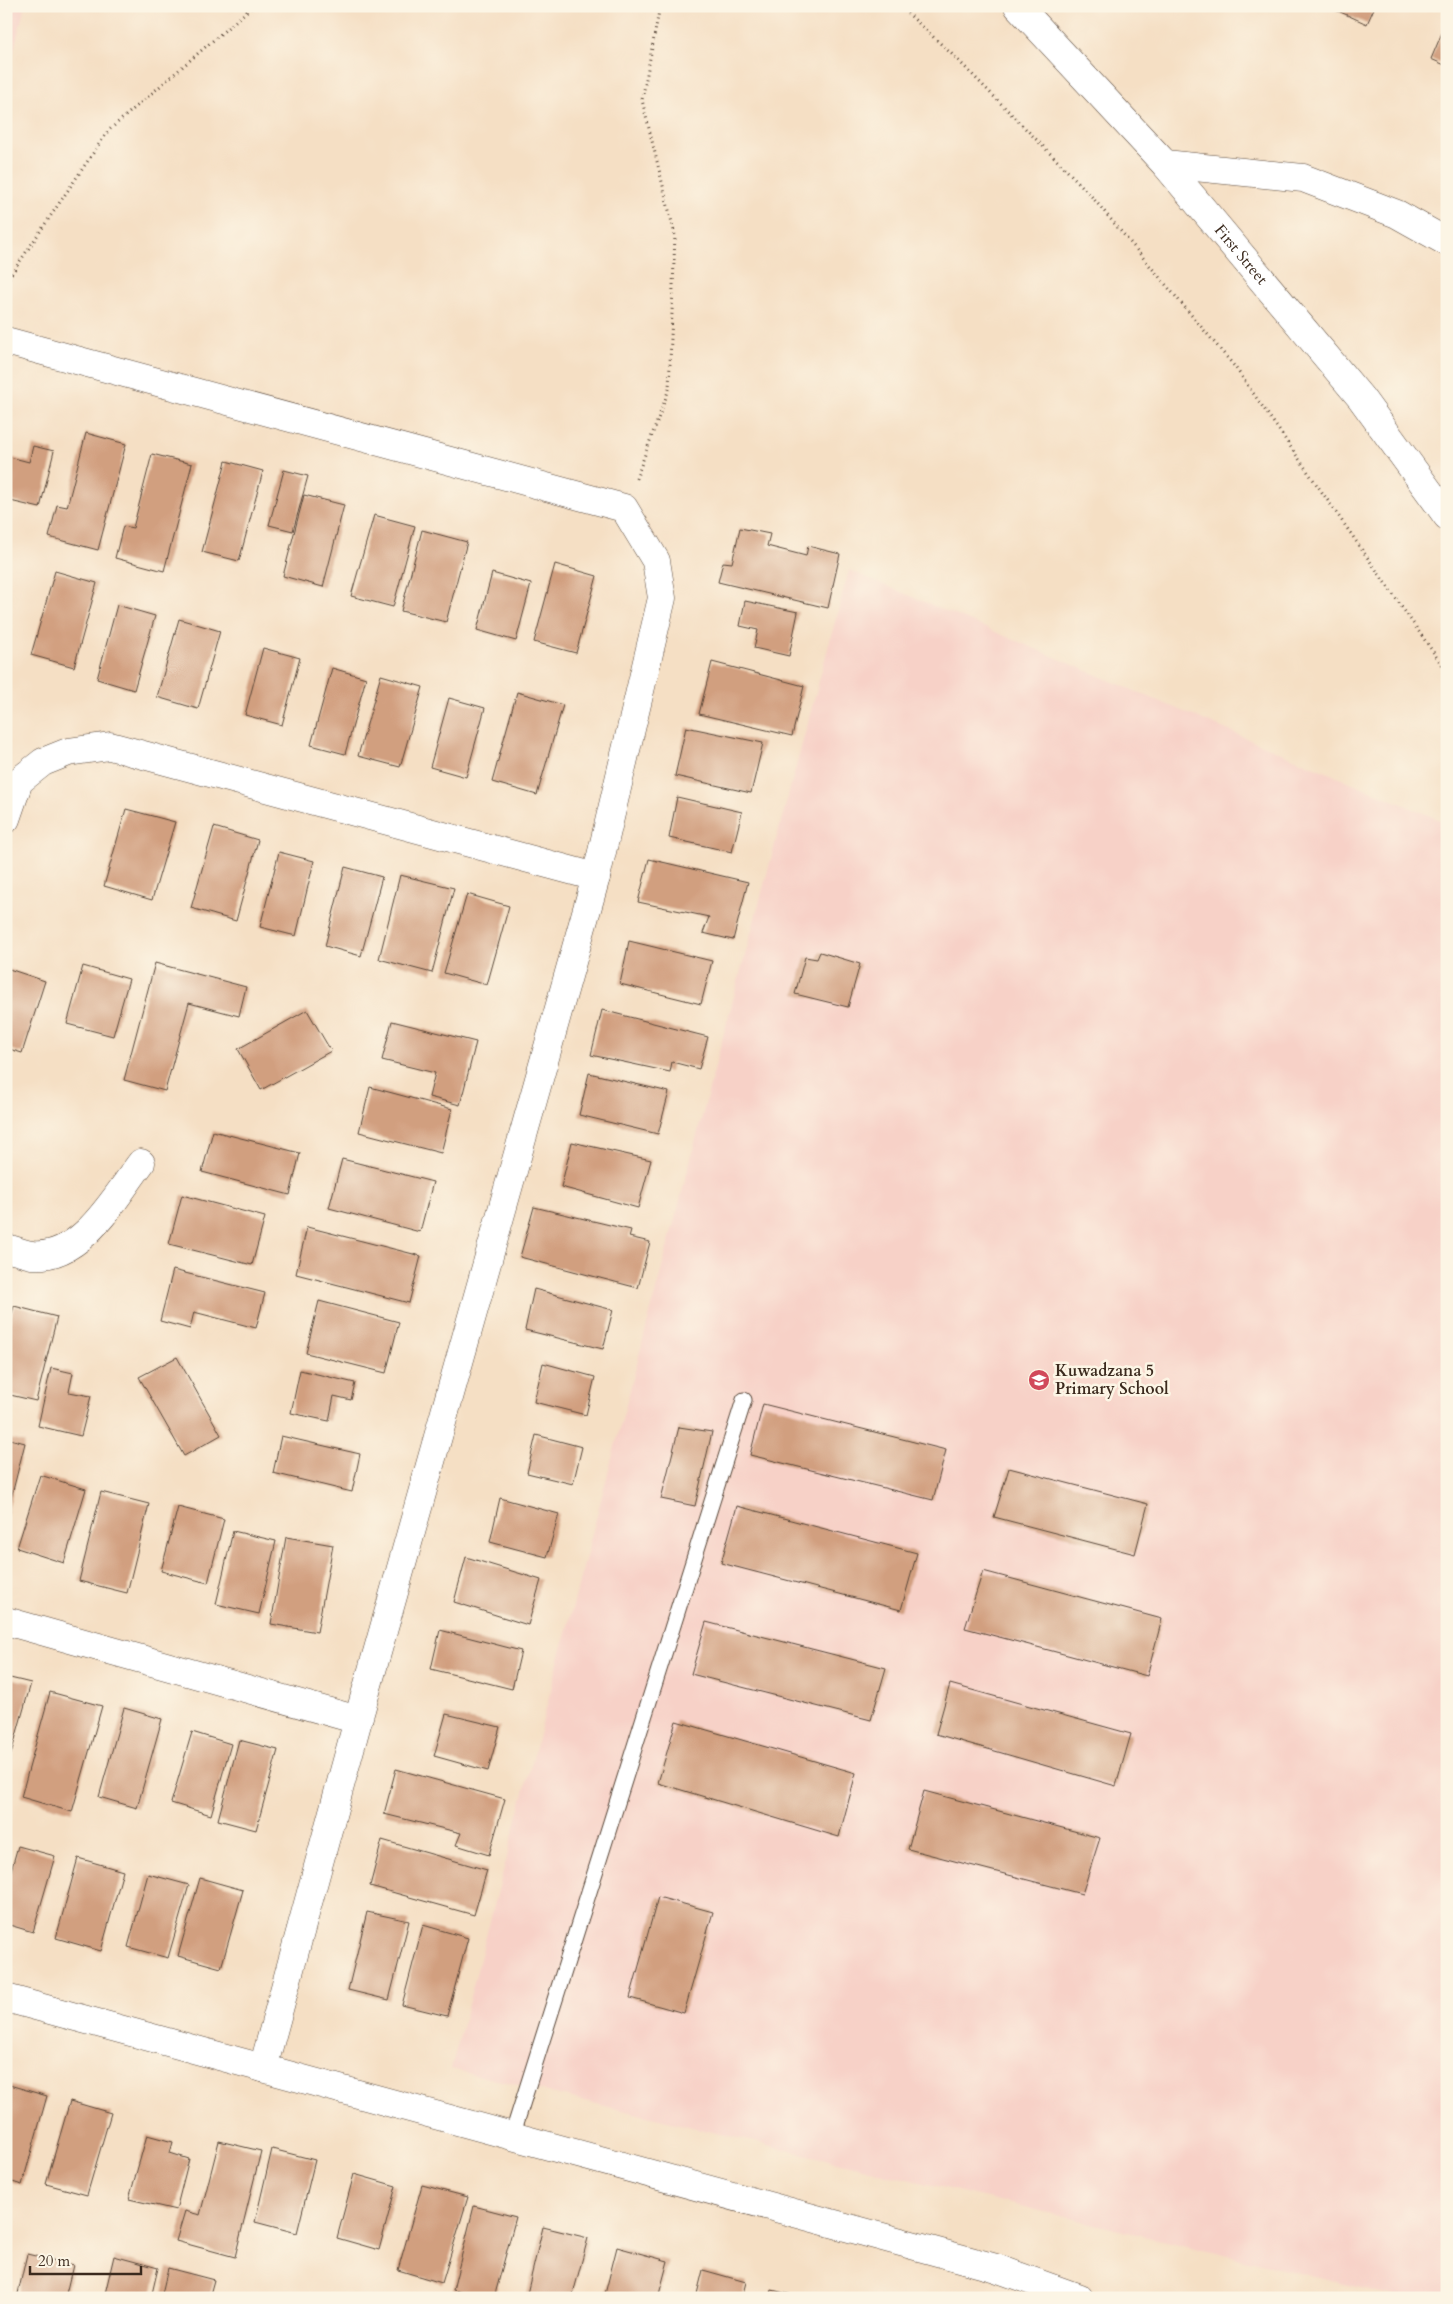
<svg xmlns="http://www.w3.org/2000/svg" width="1453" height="2304" font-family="Cardo,serif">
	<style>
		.built { fill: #f7d1c7 }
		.building { fill: #d19f7f }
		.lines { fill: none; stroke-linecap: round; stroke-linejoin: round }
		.lane-casing { stroke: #574537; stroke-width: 17 }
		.street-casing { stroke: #574537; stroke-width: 29 }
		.secondary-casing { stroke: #574537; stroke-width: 29 }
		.path { stroke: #574537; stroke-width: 3; stroke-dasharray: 1 4; stroke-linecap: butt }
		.lane { stroke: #fff; stroke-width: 15 }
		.street { stroke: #fff; stroke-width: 28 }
		.secondary { stroke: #fff; stroke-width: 28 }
		.labels { text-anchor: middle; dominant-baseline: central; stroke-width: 5; stroke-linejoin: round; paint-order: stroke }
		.street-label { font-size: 16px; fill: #3b2a1e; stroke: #fcf5e5 }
		.poi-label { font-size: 16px; font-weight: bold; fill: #3b2a1e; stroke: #fcf5e5; text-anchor: start }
	</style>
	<rect width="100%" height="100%" fill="#fcf5e5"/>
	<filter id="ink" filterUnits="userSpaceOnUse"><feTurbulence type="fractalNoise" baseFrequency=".02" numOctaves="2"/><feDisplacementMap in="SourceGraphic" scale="10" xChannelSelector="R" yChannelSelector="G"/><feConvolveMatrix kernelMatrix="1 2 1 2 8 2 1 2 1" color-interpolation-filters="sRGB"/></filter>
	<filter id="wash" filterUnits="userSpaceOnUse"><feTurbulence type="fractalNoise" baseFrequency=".0096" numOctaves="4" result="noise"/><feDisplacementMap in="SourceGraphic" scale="20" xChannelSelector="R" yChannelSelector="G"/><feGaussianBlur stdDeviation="1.12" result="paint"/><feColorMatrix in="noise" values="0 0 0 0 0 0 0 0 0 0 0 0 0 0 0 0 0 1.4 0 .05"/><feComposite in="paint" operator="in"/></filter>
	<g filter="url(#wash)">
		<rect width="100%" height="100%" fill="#f5dfc4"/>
		<g class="built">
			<polygon points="6,6 25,6 6,81"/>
			<polygon points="849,570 1447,823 1447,2298 1402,2298 451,2069 720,1048"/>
		</g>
		<g id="blocks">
			<g class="building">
				<polygon points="1327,6 1375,6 1367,24"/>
				<polygon points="1447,21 1447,66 1431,59"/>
				<polygon points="86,433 126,444 98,550 49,537 57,505 67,507"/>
				<polygon points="33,446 54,451 40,508 6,500 6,456 29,462"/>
				<polygon points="152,454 192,464 164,571 115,558 123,526 133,528"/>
				<polygon points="226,461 263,471 239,561 202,552"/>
				<polygon points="284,470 308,476 293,531 269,525"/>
				<polygon points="304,495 344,505 323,587 283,576"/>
				<polygon points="374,515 415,526 393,607 351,596"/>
				<polygon points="740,528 770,534 767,546 806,556 808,546 840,554 828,608 718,582 723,562 732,563"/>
				<polygon points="422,530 467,542 446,622 401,611"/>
				<polygon points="555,564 597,576 576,653 534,642"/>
				<polygon points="55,571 97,583 74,667 31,655"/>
				<polygon points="492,573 531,584 516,641 477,630"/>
				<polygon points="745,601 798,612 789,656 754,648 758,630 740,626"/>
				<polygon points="117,605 155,616 134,690 97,679"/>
				<polygon points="179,619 220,631 198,709 157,697"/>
				<polygon points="263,648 300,658 282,725 245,715"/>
				<polygon points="712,662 804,686 792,736 699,714"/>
				<polygon points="332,668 366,678 345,754 311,745"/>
				<polygon points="381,675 423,687 400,767 358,756"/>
				<polygon points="517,692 563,705 537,795 492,782"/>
				<polygon points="449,698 485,708 466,777 430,767"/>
				<polygon points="686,727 763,743 751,793 675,776"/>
				<polygon points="677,797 742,812 732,852 669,838"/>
				<polygon points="126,809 175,822 152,900 104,886"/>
				<polygon points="214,827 258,840 236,921 191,908"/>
				<polygon points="279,852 314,861 296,936 260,927"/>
				<polygon points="649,859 748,882 733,940 703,933 709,917 638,902"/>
				<polygon points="345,867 382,877 361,956 325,946"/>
				<polygon points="400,875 454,888 432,973 379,959"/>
				<polygon points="467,894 509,906 487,985 444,973"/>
				<polygon points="629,941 712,961 701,1004 620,984"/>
				<polygon points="820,952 860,964 848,1007 795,994 805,957 817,959"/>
				<polygon points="155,963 246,987 239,1016 189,1003 165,1091 124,1080"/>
				<polygon points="83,966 129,979 113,1036 67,1024"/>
				<polygon points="6,968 45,981 22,1053 6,1048"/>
				<polygon points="307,1010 331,1051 261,1090 238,1049"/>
				<polygon points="602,1010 708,1037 699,1069 672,1062 670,1072 591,1055"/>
				<polygon points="392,1021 476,1042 460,1105 429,1097 435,1073 382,1060"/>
				<polygon points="589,1073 669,1092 658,1134 579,1115"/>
				<polygon points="370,1087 452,1109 441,1153 359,1132"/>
				<polygon points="213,1131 300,1153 290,1195 202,1172"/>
				<polygon points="572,1142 651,1160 638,1208 561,1187"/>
				<polygon points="342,1159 433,1182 420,1232 329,1208"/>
				<polygon points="182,1195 265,1217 252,1265 169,1244"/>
				<polygon points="534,1207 631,1230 629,1237 650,1242 638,1288 520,1257"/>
				<polygon points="307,1227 421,1256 409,1303 296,1274"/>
				<polygon points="173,1270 265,1293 256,1328 194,1312 190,1329 160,1321"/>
				<polygon points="534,1289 613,1310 603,1349 525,1330"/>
				<polygon points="319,1301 399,1322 386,1373 306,1353"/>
				<polygon points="14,1306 57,1317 36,1401 6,1394 6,1335"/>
				<polygon points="177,1357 221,1435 184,1456 139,1377"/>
				<polygon points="543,1363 595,1377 586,1415 534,1402"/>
				<polygon points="51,1368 73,1373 69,1392 91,1396 81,1436 38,1426"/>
				<polygon points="300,1370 355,1383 351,1400 334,1396 329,1421 291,1413"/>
				<polygon points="763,1404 946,1450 933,1500 750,1455"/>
				<polygon points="679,1427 712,1432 695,1506 661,1499"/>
				<polygon points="536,1435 582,1447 573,1484 527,1473"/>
				<polygon points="281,1436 360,1454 352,1492 273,1473"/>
				<polygon points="6,1438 25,1443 7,1514 6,1514"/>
				<polygon points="1009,1468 1148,1504 1135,1554 994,1517"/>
				<polygon points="40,1475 86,1489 64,1563 17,1548"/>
				<polygon points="101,1492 149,1504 127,1593 79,1581"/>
				<polygon points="500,1498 559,1514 547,1557 490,1542"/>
				<polygon points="737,1506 917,1553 901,1610 721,1563"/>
				<polygon points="178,1507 224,1519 208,1583 161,1571"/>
				<polygon points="233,1531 276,1541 259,1614 216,1604"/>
				<polygon points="286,1537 333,1545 317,1632 271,1624"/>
				<polygon points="466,1557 541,1580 528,1625 454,1602"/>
				<polygon points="983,1571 1162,1619 1147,1676 965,1628"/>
				<polygon points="706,1622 886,1668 871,1720 691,1674"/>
				<polygon points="440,1630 521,1651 512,1689 431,1669"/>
				<polygon points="6,1677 31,1683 9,1761 6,1761"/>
				<polygon points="950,1684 1131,1734 1116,1786 936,1734"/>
				<polygon points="50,1692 102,1706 72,1812 21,1797"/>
				<polygon points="124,1708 162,1719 137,1808 99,1797"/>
				<polygon points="446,1714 500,1727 488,1771 434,1756"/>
				<polygon points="676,1721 856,1773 839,1837 658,1783"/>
				<polygon points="192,1732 231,1744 211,1815 171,1803"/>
				<polygon points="239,1740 278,1750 256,1830 218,1820"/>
				<polygon points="396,1769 505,1799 489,1855 456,1845 461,1833 384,1814"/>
				<polygon points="924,1791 1100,1838 1082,1894 908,1849"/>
				<polygon points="382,1840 487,1870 474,1915 370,1886"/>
				<polygon points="18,1846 55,1856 33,1932 6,1924 6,1888"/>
				<polygon points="78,1858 123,1871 101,1951 56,1938"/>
				<polygon points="148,1874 189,1885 168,1958 128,1947"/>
				<polygon points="200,1878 243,1890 221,1968 178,1956"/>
				<polygon points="658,1897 713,1912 684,2013 630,1998"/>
				<polygon points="367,1912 409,1921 389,2000 348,1990"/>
				<polygon points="423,1925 468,1938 447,2016 402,2005"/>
				<polygon points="6,2084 47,2096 22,2185 6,2180"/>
				<polygon points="70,2101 111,2113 87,2195 46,2184"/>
				<polygon points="147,2135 173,2142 170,2153 189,2159 176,2210 129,2199"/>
				<polygon points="219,2141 261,2151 235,2257 176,2241 185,2211 200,2215"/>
				<polygon points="272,2149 315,2160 297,2233 255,2222"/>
				<polygon points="354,2174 396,2186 379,2250 337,2238"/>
				<polygon points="422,2185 468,2197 442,2283 398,2270"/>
				<polygon points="474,2206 516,2217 494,2298 484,2298 453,2290"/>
				<polygon points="543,2227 588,2238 572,2298 526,2298"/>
				<polygon points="617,2247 668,2261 658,2298 604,2298"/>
				<polygon points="27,2254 73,2265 65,2298 17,2298"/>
				<polygon points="114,2256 158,2268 151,2298 104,2298"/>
				<polygon points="168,2268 214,2280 209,2298 161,2298"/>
				<polygon points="703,2270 746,2282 742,2298 696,2298"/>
				<polygon points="772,2290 801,2297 801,2298 770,2298"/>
			</g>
		</g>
	</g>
	<g filter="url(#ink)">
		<use href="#blocks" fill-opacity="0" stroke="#574537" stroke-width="1"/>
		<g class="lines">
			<g class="lane-casing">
				<polyline id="lane" points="512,2136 744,1400"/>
			</g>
			<g class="street-casing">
				<g id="street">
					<polyline points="1165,164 1303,178 1397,214 1447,242"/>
					<polyline points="6,341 624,508 656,561 662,598 596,877 358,1720 263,2068"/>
					<polyline points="6,819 19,781 43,762 68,752 110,746 596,877"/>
					<path d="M6,1248C15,1250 24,1254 32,1255C81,1260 115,1197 141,1163"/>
					<polyline points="6,1621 358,1720"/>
					<polyline points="6,1998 996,2268 1079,2298"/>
				</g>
			</g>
			<g class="secondary-casing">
				<g id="secondary">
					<path id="s1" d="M1018,6L1165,164L1361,398L1447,516"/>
				</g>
			</g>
			<g class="path">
				<polyline points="900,6 956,58 1087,191 1235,367 1447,672"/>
				<polyline points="6,282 108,131 253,6"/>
				<polyline points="636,479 669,389 675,235 642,100 660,6"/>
			</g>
			<use href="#lane" class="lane"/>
			<use href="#street" class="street"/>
			<use href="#secondary" class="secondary"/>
		</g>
	</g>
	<defs>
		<g id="school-disc" transform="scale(1.125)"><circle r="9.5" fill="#d1495b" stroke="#fcf5e5"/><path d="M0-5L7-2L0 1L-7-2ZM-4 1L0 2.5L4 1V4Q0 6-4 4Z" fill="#fff"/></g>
	</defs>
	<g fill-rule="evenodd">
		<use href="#school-disc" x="1039" y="1380"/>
	</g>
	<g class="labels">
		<g class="street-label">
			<text stroke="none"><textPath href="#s1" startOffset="334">First Street</textPath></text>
		</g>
		<g class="poi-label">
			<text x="1055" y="1371">Kuwadzana 5<tspan x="1055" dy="18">Primary School</tspan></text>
		</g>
	</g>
	<rect width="1453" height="2304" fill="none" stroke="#fcf5e5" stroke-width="25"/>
	<path d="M30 2266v8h111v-8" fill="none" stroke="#3b2a1e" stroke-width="2.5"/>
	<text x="38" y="2266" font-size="15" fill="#3b2a1e" stroke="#fcf5e5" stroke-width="4" paint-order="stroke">20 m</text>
</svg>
